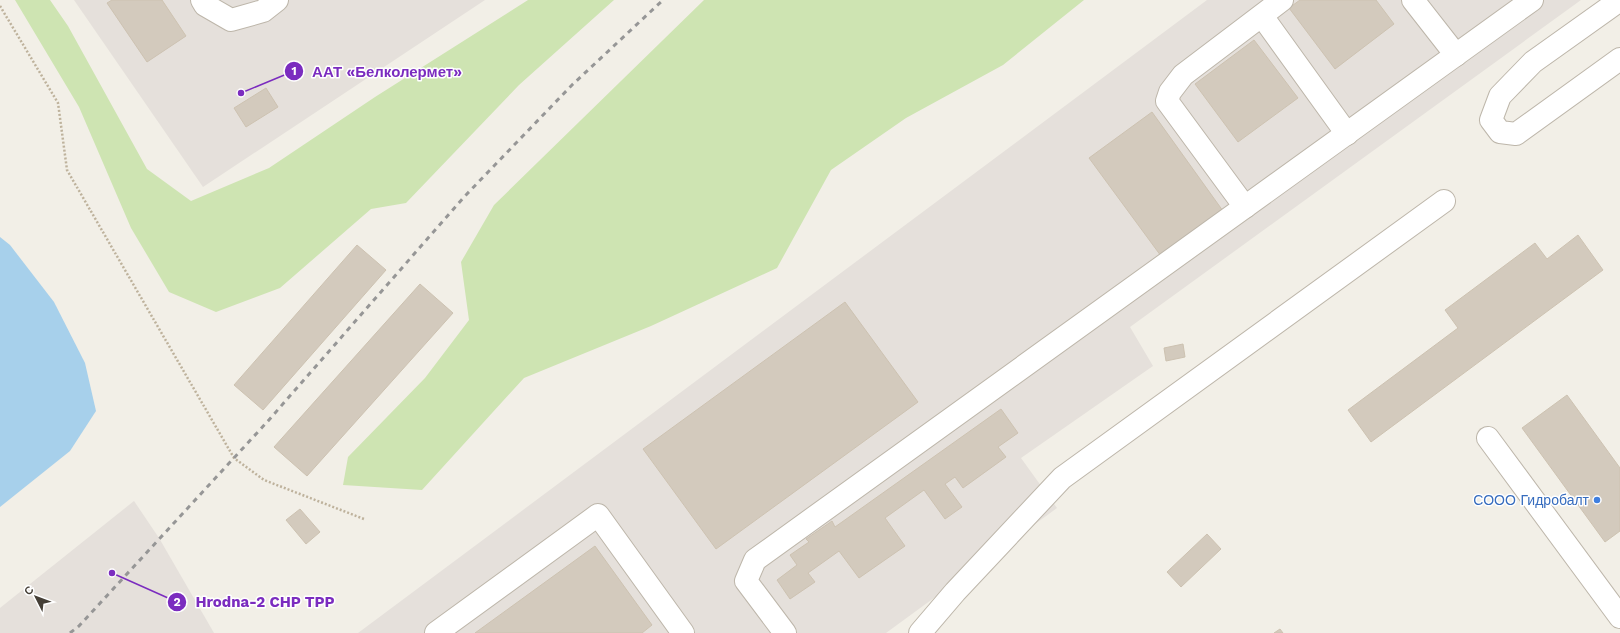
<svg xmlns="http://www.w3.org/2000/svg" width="1620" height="633" font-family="'Work Sans',sans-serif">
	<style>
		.industrial { fill: #e5e0db }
		.green { fill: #cee4b2 }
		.water { fill: #a7d0eb }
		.building { fill: #d3cabd; stroke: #cdc2b1 }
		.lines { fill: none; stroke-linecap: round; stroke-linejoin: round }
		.minor-casing { stroke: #bdb6aa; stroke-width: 24 }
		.path { stroke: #beb29c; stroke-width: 2.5; stroke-dasharray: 2 2; stroke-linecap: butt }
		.minor { stroke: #fff; stroke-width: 22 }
		.rail { stroke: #969696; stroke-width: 3; stroke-dasharray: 5 5; stroke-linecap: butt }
		.shop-dot { fill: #3f7fe0; stroke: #fff; stroke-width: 1.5 }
		.labels { text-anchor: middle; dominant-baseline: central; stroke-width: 3; stroke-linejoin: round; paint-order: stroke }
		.shop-label { font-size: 14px; fill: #366cbe; stroke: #fff; text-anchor: end }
		.leader { fill: none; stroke: #7b2cbf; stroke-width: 1.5 }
		.callout-dot { fill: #7b2cbf; stroke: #fff; stroke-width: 1.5 }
		.mark-label { font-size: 12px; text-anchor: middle; font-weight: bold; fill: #fff }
		.callout-label { font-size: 15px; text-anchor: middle; font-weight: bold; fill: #7b2cbf; stroke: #fff; stroke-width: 3; stroke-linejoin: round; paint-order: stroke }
	</style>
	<rect width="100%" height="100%" fill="#f2efe7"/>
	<g class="industrial">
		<polygon points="74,0 485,0 203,187"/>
		<polygon points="1207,0 1581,0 1130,327 1153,366 1021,458 1057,508 886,633 358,633"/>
		<polygon points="134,501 159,538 214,633 0,633 0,608"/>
	</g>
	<g class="green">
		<polygon points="15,0 50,0 68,26 147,169 191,201 269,168 375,97 528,0 614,0 519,85 406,203 371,209 280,288 216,312 169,292 131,228 79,107"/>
		<polygon points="704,0 1084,0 1003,65 906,118 831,170 777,268 651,326 524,378 422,490 343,485 348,457 425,378 469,320 461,262 494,205"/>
	</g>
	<polygon class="water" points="0,237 10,245 54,302 85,363 96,411 70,451 0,507"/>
	<g class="building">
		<polygon points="112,0 162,0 186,36 147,62 107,3"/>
		<polygon points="1300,0 1376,0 1394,24 1335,69 1289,8"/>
		<polygon points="1254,40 1298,98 1238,142 1195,84"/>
		<polygon points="266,88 278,107 246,127 234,108"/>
		<polygon points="1152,112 1223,211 1161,256 1089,158"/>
		<polygon points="1578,235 1603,270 1371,442 1348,410 1458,328 1445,310 1535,243 1547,259"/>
		<polygon points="357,245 386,270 263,410 234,385"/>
		<polygon points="420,284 453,313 307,476 274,447"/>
		<polygon points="845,302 918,402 716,549 643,449"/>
		<polygon points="1183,344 1185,357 1166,361 1164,348"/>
		<polygon points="1567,395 1620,468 1620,531 1605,542 1522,428"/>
		<polygon points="1001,409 1018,433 998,447 1006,457 963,488 955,477 945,484 962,507 945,519 924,490 885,518 905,546 859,578 839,551 808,573 815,582 790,599 777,580 797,565 790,555 809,542 806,539 832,521 835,527"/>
		<polygon points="300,509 320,532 306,544 286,520"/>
		<polygon points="1207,534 1221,549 1181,587 1167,572"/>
		<polygon points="595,546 652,625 642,633 475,633"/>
		<polygon points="1280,629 1283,633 1274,633"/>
	</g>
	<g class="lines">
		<g class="minor-casing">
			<g id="minor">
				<polyline points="202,0 205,5 231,20 263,11 277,0"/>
				<polyline points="1413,0 1456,55"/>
				<polyline points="1620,0 1533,62 1500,96 1491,120 1500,132 1516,134 1620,59"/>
				<polyline points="1262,16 1347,134"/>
				<polyline points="1245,207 1167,101 1170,92 1183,75 1282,0"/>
				<polyline points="1488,438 1620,617"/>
				<polyline points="436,633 598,515 683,633"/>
				<polyline points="785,633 746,581 755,560 1532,0"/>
				<polyline points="920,633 955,592 1062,478 1444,201"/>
			</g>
		</g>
		<polyline class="path" points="0,6 58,103 67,170 234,458 264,480 364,519"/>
		<use href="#minor" class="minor"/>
		<polyline class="rail" points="70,633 79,626 268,421 464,197 572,85 663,0"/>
	</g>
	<circle class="shop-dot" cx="1597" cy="500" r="4"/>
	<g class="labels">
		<g class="shop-label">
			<text x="1589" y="500">СООО Гидробалт</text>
		</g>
	</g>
	<path class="leader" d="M241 93L294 71M112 573L177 602"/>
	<g class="callout-dot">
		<circle cx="241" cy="93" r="4"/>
		<circle cx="112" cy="573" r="4"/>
		<circle cx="294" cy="71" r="10"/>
		<circle cx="177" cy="602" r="10"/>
	</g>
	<g class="mark-label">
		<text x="294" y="75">1</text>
		<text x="177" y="606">2</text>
	</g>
	<g class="callout-label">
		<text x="387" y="77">ААТ «Белколермет»</text>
		<text x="265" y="607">Hrodna-2 CHP TPP</text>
	</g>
	<g transform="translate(36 597) rotate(312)" stroke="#ffffff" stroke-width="3" paint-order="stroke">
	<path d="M0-3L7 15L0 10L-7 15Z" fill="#453f36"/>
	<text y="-6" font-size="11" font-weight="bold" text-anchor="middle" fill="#453f36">С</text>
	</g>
</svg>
